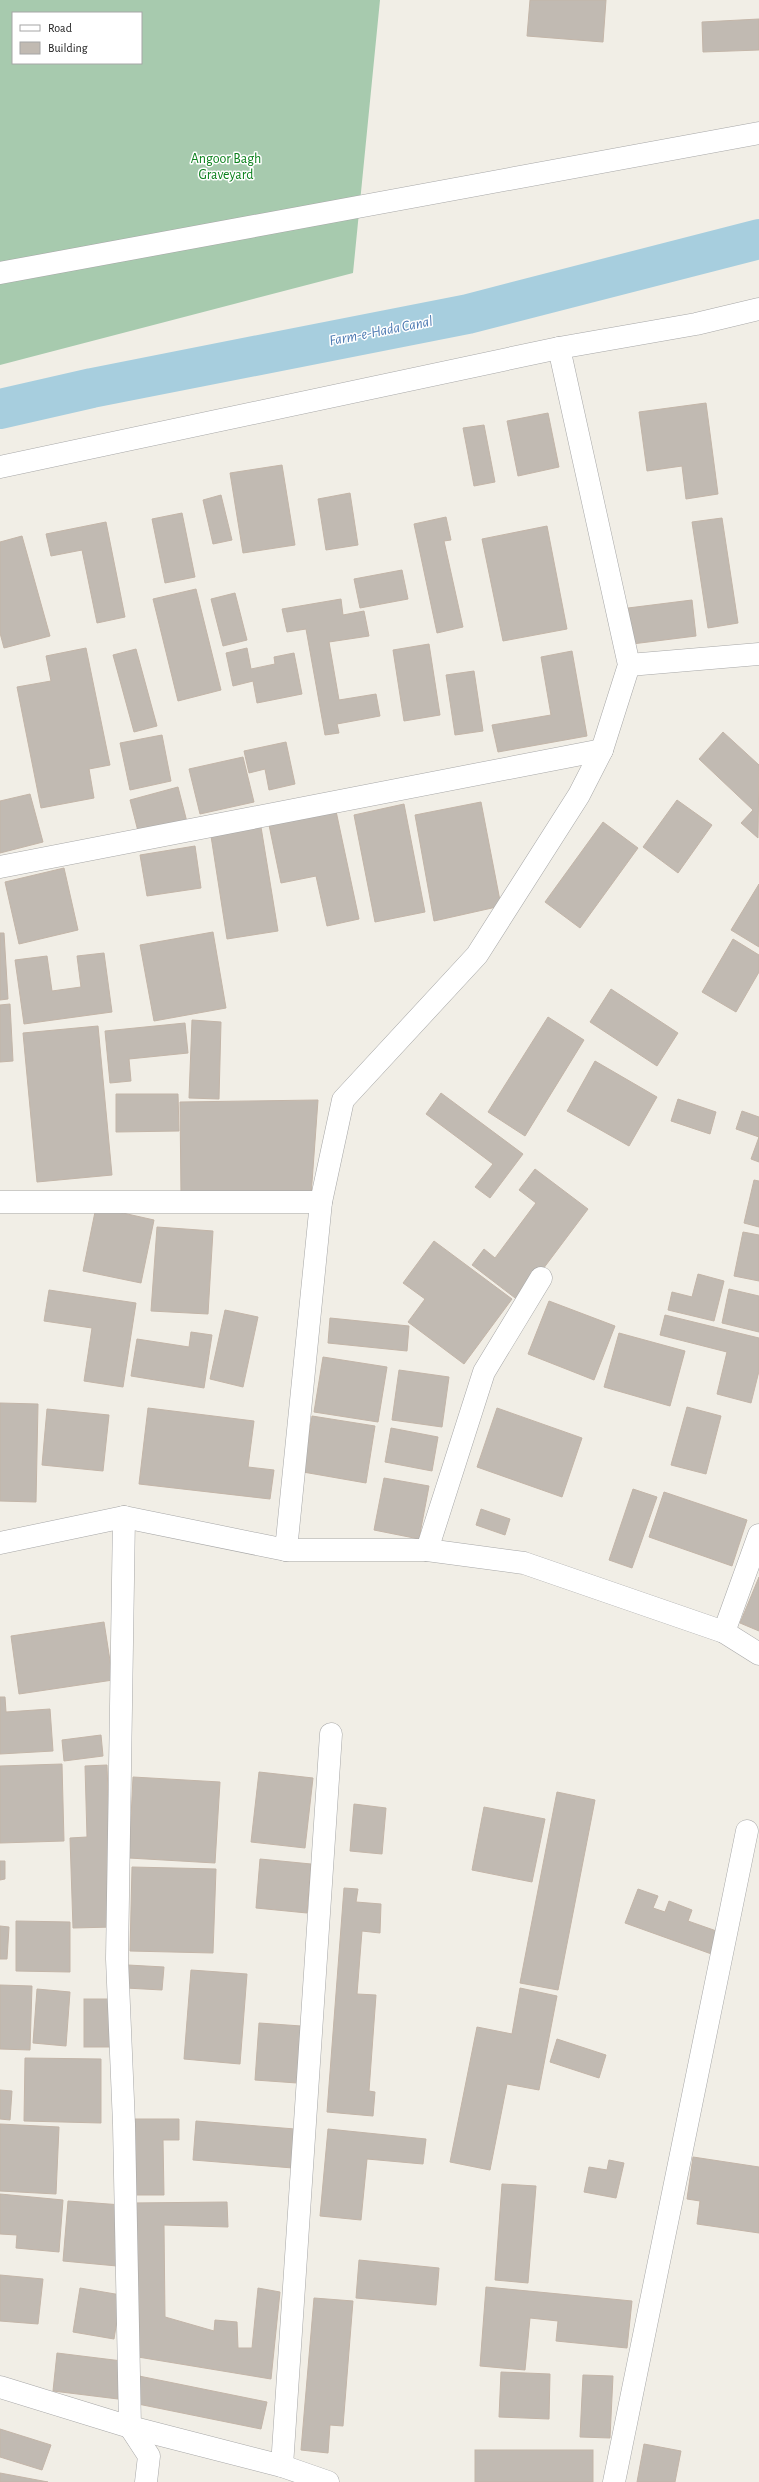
<svg xmlns="http://www.w3.org/2000/svg" width="759" height="2482" font-family="'Alegreya Sans',sans-serif">
	<style>
		.cemetery { fill: #a7caae; fill-rule: evenodd }
		.lines { fill: none; stroke-linecap: round; stroke-linejoin: round }
		.canal { stroke: #a7cede; stroke-width: 40 }
		.building { fill: #c1bab2; stroke: #c3b5a8 }
		.minor-casing { stroke: #a7a7a7; stroke-width: 23 }
		.minor { stroke: #fff; stroke-width: 22 }
		.labels { text-anchor: middle; dominant-baseline: central; stroke-width: 3; stroke-linejoin: round; paint-order: stroke }
		.park-label { font-size: 14px; fill: #0b811c; stroke: #fff }
		.water-label { font-size: 15px; font-style: italic; fill: #4a78b1; stroke: #fff }
	</style>
	<rect width="100%" height="100%" fill="#f1eee6"/>
	<path class="cemetery" d="M0,0H380L353,273L0,365ZM13,13H141V63H13Z"/>
	<g class="lines">
		<polyline class="canal" points="0,409 92,388 468,314 759,239"/>
	</g>
	<g class="building">
		<polygon points="530,0 606,0 603,42 527,36"/>
		<polygon points="759,19 759,50 703,52 702,22"/>
		<polygon points="706,403 718,494 686,499 682,466 647,471 639,412"/>
		<polygon points="548,413 559,467 518,476 507,421"/>
		<polygon points="484,425 495,482 474,486 463,428"/>
		<polygon points="282,465 295,545 243,553 230,473"/>
		<polygon points="350,493 358,545 326,550 318,499"/>
		<polygon points="221,495 232,540 213,544 203,500"/>
		<polygon points="182,513 195,577 165,583 152,519"/>
		<polygon points="446,517 451,540 444,541 463,627 437,633 414,524"/>
		<polygon points="722,518 738,623 708,628 692,522"/>
		<polygon points="106,522 125,617 97,623 82,550 51,556 46,534"/>
		<polygon points="547,526 567,629 503,641 482,539"/>
		<polygon points="22,536 50,636 4,648 0,633 0,542"/>
		<polygon points="402,570 408,599 360,608 354,579"/>
		<polygon points="196,589 221,690 178,701 153,599"/>
		<polygon points="235,593 247,640 223,646 211,599"/>
		<polygon points="341,599 343,615 364,611 369,636 329,642 339,700 376,694 380,716 337,724 339,733 325,735 306,629 287,632 282,609"/>
		<polygon points="692,600 696,636 632,644 628,608"/>
		<polygon points="429,644 440,715 404,721 393,650"/>
		<polygon points="86,648 110,765 89,769 94,798 41,808 17,687 51,681 46,656"/>
		<polygon points="247,648 251,669 275,664 274,657 294,653 302,694 257,703 253,681 233,686 226,653"/>
		<polygon points="136,649 157,726 134,732 113,655"/>
		<polygon points="572,651 587,736 498,752 492,725 551,715 541,657"/>
		<polygon points="474,671 483,731 455,735 446,675"/>
		<polygon points="723,732 759,765 758,838 741,823 753,810 699,759"/>
		<polygon points="162,735 171,781 130,790 120,743"/>
		<polygon points="286,742 295,784 269,790 265,769 249,773 244,751"/>
		<polygon points="243,757 254,802 200,814 189,769"/>
		<polygon points="178,787 187,822 139,835 130,800"/>
		<polygon points="30,794 43,842 0,853 0,801"/>
		<polygon points="677,800 712,825 678,873 643,847"/>
		<polygon points="481,802 501,906 434,921 415,815"/>
		<polygon points="404,804 425,912 375,922 354,815"/>
		<polygon points="336,811 359,919 327,926 316,876 281,883 269,825"/>
		<polygon points="603,822 638,848 580,928 545,902"/>
		<polygon points="261,827 278,931 227,939 211,836"/>
		<polygon points="195,846 201,888 147,896 140,855"/>
		<polygon points="64,868 78,930 19,944 5,882"/>
		<polygon points="759,884 759,947 731,930"/>
		<polygon points="213,932 226,1008 154,1021 140,945"/>
		<polygon points="0,933 4,933 8,999 0,1000"/>
		<polygon points="733,939 759,955 759,972 736,1012 702,992"/>
		<polygon points="104,953 112,1012 24,1024 15,960 47,956 52,991 81,987 77,956"/>
		<polygon points="611,989 678,1033 657,1066 590,1022"/>
		<polygon points="10,1004 13,1061 0,1062 0,1005"/>
		<polygon points="548,1017 584,1040 525,1136 488,1112"/>
		<polygon points="192,1020 221,1022 219,1099 189,1098"/>
		<polygon points="185,1023 188,1053 129,1059 131,1081 110,1083 105,1031"/>
		<polygon points="98,1026 112,1175 37,1182 23,1033"/>
		<polygon points="595,1061 657,1097 629,1146 567,1111"/>
		<polygon points="441,1093 523,1154 490,1198 475,1187 493,1164 426,1114"/>
		<polygon points="116,1094 178,1094 179,1131 116,1132"/>
		<polygon points="678,1099 716,1112 710,1134 671,1121"/>
		<polygon points="318,1100 311,1196 181,1196 180,1102"/>
		<polygon points="742,1111 759,1117 759,1162 751,1159 759,1137 736,1129"/>
		<polygon points="535,1169 588,1209 519,1301 472,1265 484,1249 495,1258 536,1203 519,1190"/>
		<polygon points="754,1180 759,1181 759,1227 744,1223"/>
		<polygon points="96,1207 154,1220 141,1283 83,1271"/>
		<polygon points="157,1227 213,1231 208,1314 151,1311"/>
		<polygon points="743,1232 759,1235 759,1281 734,1276"/>
		<polygon points="434,1241 512,1299 464,1364 408,1322 425,1299 403,1283"/>
		<polygon points="698,1274 724,1281 714,1321 668,1310 672,1292 692,1297"/>
		<polygon points="729,1289 759,1296 759,1332 722,1323"/>
		<polygon points="49,1290 136,1303 123,1387 84,1381 92,1328 44,1321"/>
		<polygon points="549,1301 615,1326 594,1380 528,1354"/>
		<polygon points="225,1310 258,1317 243,1387 210,1379"/>
		<polygon points="665,1315 759,1338 759,1371 751,1403 717,1394 727,1352 660,1335"/>
		<polygon points="330,1318 409,1326 407,1351 328,1343"/>
		<polygon points="191,1332 212,1335 204,1388 131,1376 137,1339 189,1347"/>
		<polygon points="619,1333 685,1351 670,1406 604,1387"/>
		<polygon points="323,1357 387,1367 378,1422 314,1412"/>
		<polygon points="399,1370 449,1377 442,1427 392,1420"/>
		<polygon points="0,1403 38,1404 36,1502 0,1501"/>
		<polygon points="687,1407 721,1416 706,1474 671,1465"/>
		<polygon points="148,1408 254,1421 248,1467 274,1470 270,1499 139,1484"/>
		<polygon points="497,1408 582,1438 562,1497 477,1467"/>
		<polygon points="47,1409 109,1415 103,1471 42,1465"/>
		<polygon points="312,1416 375,1426 366,1483 303,1472"/>
		<polygon points="391,1428 438,1437 432,1471 385,1462"/>
		<polygon points="384,1478 429,1486 419,1539 374,1530"/>
		<polygon points="633,1489 657,1497 632,1568 609,1560"/>
		<polygon points="664,1492 747,1520 732,1566 649,1537"/>
		<polygon points="481,1509 510,1519 505,1535 476,1525"/>
		<polygon points="759,1577 759,1631 740,1623"/>
		<polygon points="104,1622 113,1680 19,1694 11,1636"/>
		<polygon points="0,1697 5,1697 6,1712 50,1709 53,1751 0,1754"/>
		<polygon points="101,1735 103,1756 64,1761 62,1740"/>
		<polygon points="62,1764 64,1841 0,1843 0,1766"/>
		<polygon points="107,1765 113,1927 73,1928 70,1838 87,1837 85,1766"/>
		<polygon points="259,1772 313,1778 305,1848 251,1842"/>
		<polygon points="133,1777 220,1782 215,1863 129,1858"/>
		<polygon points="557,1792 595,1800 558,1990 520,1983"/>
		<polygon points="354,1804 386,1808 382,1854 350,1851"/>
		<polygon points="484,1807 545,1819 532,1882 472,1870"/>
		<polygon points="260,1859 311,1864 307,1913 256,1908"/>
		<polygon points="0,1861 5,1861 5,1879 0,1880"/>
		<polygon points="132,1867 216,1869 213,1953 130,1951"/>
		<polygon points="344,1888 358,1889 356,1902 381,1904 380,1933 362,1931 357,1994 376,1995 369,2091 375,2092 373,2116 327,2112"/>
		<polygon points="638,1889 658,1896 653,1908 665,1912 669,1901 692,1910 688,1921 725,1934 717,1956 625,1923"/>
		<polygon points="16,1921 70,1922 70,1972 16,1971"/>
		<polygon points="0,1926 9,1927 7,1959 0,1959"/>
		<polygon points="128,1965 164,1967 162,1990 126,1988"/>
		<polygon points="191,1970 247,1974 240,2064 184,2059"/>
		<polygon points="0,1985 32,1986 30,2050 0,2049"/>
		<polygon points="520,1988 557,1996 539,2090 507,2084 490,2170 450,2162 477,2027 512,2034"/>
		<polygon points="37,1989 70,1992 66,2046 33,2043"/>
		<rect x="84" y="1999" width="28" height="48"/>
		<polygon points="259,2023 301,2026 297,2083 255,2080"/>
		<polygon points="557,2039 606,2055 599,2078 550,2062"/>
		<polygon points="25,2058 101,2059 101,2123 24,2121"/>
		<polygon points="0,2090 12,2091 10,2120 0,2119"/>
		<polygon points="130,2119 179,2119 179,2140 163,2140 164,2195 131,2195"/>
		<polygon points="196,2121 295,2129 293,2168 193,2160"/>
		<polygon points="0,2124 59,2127 56,2194 0,2191"/>
		<polygon points="328,2129 426,2139 423,2164 367,2159 361,2220 320,2216"/>
		<polygon points="693,2157 759,2167 759,2233 697,2224 700,2201 687,2199"/>
		<polygon points="609,2160 624,2163 616,2198 584,2192 589,2167 607,2170"/>
		<polygon points="502,2184 536,2186 528,2283 495,2280"/>
		<polygon points="0,2194 63,2200 59,2252 16,2248 17,2235 0,2234"/>
		<polygon points="68,2201 122,2205 117,2266 63,2261"/>
		<polygon points="227,2202 228,2227 164,2225 165,2317 214,2331 215,2320 237,2322 238,2348 252,2348 258,2288 280,2292 271,2379 138,2357 131,2203"/>
		<polygon points="359,2260 439,2268 436,2305 356,2298"/>
		<polygon points="0,2275 43,2279 38,2324 0,2321"/>
		<polygon points="486,2287 632,2301 627,2348 556,2341 558,2321 530,2318 525,2370 480,2366"/>
		<polygon points="80,2288 121,2295 114,2339 73,2332"/>
		<polygon points="314,2298 353,2301 343,2426 330,2425 328,2453 301,2450"/>
		<polygon points="57,2353 122,2361 118,2399 53,2391"/>
		<polygon points="501,2372 550,2374 549,2419 499,2417"/>
		<polygon points="583,2375 613,2376 610,2438 580,2437"/>
		<polygon points="139,2376 267,2402 261,2429 133,2403"/>
		<polygon points="0,2429 51,2445 42,2470 0,2457"/>
		<polygon points="644,2444 681,2451 675,2482 637,2482"/>
		<rect x="475" y="2450" width="118" height="32"/>
		<polygon points="0,2473 48,2482 0,2482"/>
	</g>
	<g class="lines">
		<g class="minor-casing">
			<g id="minor">
				<polyline points="0,273 759,133"/>
				<polyline points="0,467 559,348 696,324 759,309"/>
				<polyline points="629,665 759,654"/>
				<polyline points="0,867 602,750"/>
				<polyline points="0,1202 321,1202"/>
				<polyline points="124,1517 117,1959 124,2124 130,2427 149,2456 146,2482"/>
				<polyline points="0,1543 124,1517 286,1550 321,1202 343,1100 477,955 579,795 602,750 629,665 559,348"/>
				<polyline points="286,1550 427,1550 524,1563 724,1632 759,1654"/>
				<polyline points="427,1550 484,1372 541,1278"/>
				<polyline points="724,1632 759,1535"/>
				<polyline points="0,2387 130,2427 282,2466 328,2482"/>
				<polyline points="282,2466 331,1734"/>
				<polyline points="614,2482 747,1831"/>
			</g>
		</g>
		<use href="#minor" class="minor"/>
	</g>
	<g class="labels">
		<g class="park-label">
			<text x="226" y="159">Angoor Bagh<tspan x="226" dy="16">Graveyard</tspan></text>
		</g>
		<g class="water-label">
			<text transform="translate(381 331) rotate(-11)">Farm-e-Hada Canal</text>
		</g>
	</g>
	<rect x="12" y="12" width="130" height="52" fill="#ffffff" stroke="#a6a6a6"/>
	<rect x="20" y="25" width="20" height="6" fill="#ffffff" stroke="#a6a6a6"/>
	<text x="48" y="32" font-size="12" fill="#202020">Road</text>
	<rect x="20" y="42" width="20" height="12" fill="#c1bab2" stroke="#a6a6a6"/>
	<text x="48" y="52" font-size="12" fill="#202020">Building</text>
</svg>
